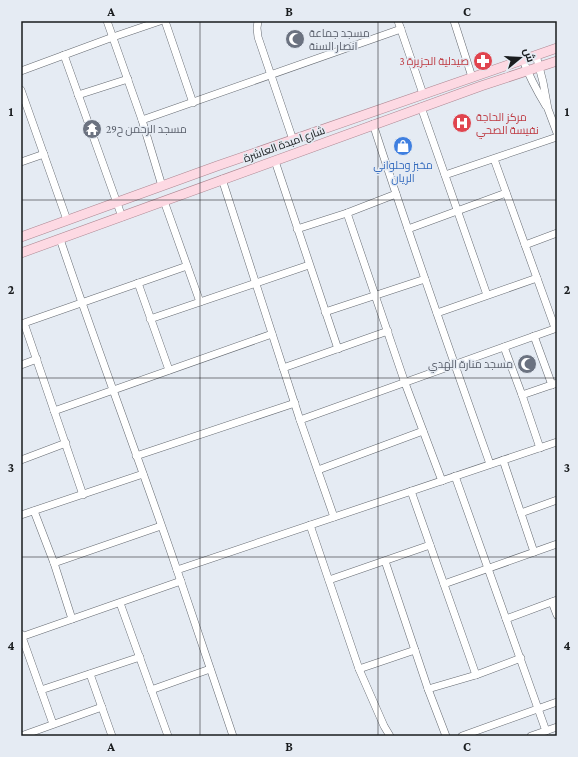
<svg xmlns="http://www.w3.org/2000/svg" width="578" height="757" font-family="'Crimson Pro',Cairo,serif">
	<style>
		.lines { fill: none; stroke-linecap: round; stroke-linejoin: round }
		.minor-casing { stroke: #656a71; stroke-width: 8 }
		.major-casing { stroke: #ad8792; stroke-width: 10 }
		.minor { stroke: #fff; stroke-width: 7 }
		.major { stroke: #fdd9e3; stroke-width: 9 }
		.grid { fill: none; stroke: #191c1e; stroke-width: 1; stroke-opacity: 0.55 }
		.labels { text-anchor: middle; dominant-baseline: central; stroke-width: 3; stroke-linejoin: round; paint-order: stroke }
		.worship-label { font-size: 11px; fill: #5b616d; stroke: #e5ebf3; text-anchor: start }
		.health-label { font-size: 11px; fill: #be3a42; stroke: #e5ebf3; text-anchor: end }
		.street-label { font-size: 11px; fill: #191c1e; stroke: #e5ebf3 }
		.shop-label { font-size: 11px; fill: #366cbe; stroke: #e5ebf3 }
		.neatline { fill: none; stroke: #191c1e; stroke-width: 1.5 }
		.grid-label { font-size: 13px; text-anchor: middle; font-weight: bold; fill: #191c1e }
	</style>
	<rect width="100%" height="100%" fill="#e5ebf3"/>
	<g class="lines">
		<g class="minor-casing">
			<g id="minor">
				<polyline points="107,21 142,120 162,186"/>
				<polyline points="165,21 193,103"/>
				<polyline points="258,21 257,28 258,37 293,140"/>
				<polyline points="398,21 423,94"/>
				<polyline points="454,21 472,77"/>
				<polyline points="64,55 122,217"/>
				<polyline points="536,55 543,82 548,109 557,133"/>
				<path d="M523,60C529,76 537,91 546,106"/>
				<polyline points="21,71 113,37 160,21"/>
				<polyline points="21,90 67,220"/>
				<polyline points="78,95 128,79"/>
				<polyline points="421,107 487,295"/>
				<polyline points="142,120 401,29"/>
				<path d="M373,124C410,238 450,352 490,464"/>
				<polyline points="494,159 555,328"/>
				<polyline points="275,161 338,349"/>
				<polyline points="21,162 44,154"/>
				<polyline points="445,175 557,137"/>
				<polyline points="222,179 300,420 334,517"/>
				<polyline points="164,201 200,302"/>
				<polyline points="347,213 405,383 442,481"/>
				<polyline points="297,229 347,213 396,194"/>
				<polyline points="408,229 506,193"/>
				<path d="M60,239C97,349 139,459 177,570C196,625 214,681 233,736"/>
				<polyline points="525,245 557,233"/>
				<polyline points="138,283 169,370"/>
				<polyline points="325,312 425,279"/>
				<polyline points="437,313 537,278"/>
				<polyline points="150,319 309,265"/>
				<polyline points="534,336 552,385"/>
				<polyline points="504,347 522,395 540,448"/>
				<polyline points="21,365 37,359"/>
				<polyline points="283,368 388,331"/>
				<polyline points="522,395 557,383"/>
				<polyline points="54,411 272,334"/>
				<polyline points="300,420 557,328"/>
				<polyline points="136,456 295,403"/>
				<polyline points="21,460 66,443"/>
				<polyline points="503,460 534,552"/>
				<polyline points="318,470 423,431"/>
				<polyline points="455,476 546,731"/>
				<polyline points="411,491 476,675"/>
				<polyline points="83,495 24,323 187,266"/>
				<polyline points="34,511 54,563 72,619"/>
				<polyline points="521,513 557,500"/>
				<polyline points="21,515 143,474"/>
				<polyline points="310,525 359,669 384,726 390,736"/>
				<polyline points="385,561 428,689 446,736"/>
				<polyline points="54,563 161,526"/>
				<polyline points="177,570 557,442"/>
				<polyline points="329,580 430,545"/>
				<polyline points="444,584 557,544"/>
				<polyline points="552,602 557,615"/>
				<polyline points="120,603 168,736"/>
				<polyline points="506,619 557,600"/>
				<polyline points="21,634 53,724"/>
				<polyline points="21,637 181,581"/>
				<polyline points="359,669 415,650"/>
				<polyline points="90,674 112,736"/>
				<polyline points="428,689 476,675 521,658"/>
				<polyline points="41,690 140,657"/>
				<polyline points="151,690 210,669"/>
				<polyline points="21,736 102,707"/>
				<polyline points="462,736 557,702"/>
				<polyline points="531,736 557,727"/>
			</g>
		</g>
		<g class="major-casing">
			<g id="major">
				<polyline points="21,237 217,166 557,48"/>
				<polyline points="21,253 481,86 557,61"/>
			</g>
		</g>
		<use href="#minor" class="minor"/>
		<use href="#major" class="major"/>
	</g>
	<path class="grid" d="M200,21V736M378,21V736M21,200H557M21,378H557M21,557H557"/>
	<defs>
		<g id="mosque-disc" transform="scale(1)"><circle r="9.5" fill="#6b7280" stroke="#e5ebf3"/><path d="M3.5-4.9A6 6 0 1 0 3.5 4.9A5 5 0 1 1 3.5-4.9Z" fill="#fff"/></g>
		<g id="pharmacy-disc" transform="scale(1)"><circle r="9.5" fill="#e0444e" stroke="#e5ebf3"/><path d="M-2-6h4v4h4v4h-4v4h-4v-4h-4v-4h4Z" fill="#fff"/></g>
		<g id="hospital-disc" transform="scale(1)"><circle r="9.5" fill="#e0444e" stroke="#e5ebf3"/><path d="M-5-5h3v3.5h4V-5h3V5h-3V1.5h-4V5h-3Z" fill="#fff"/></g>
		<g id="temple-disc" transform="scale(1)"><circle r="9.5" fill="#6b7280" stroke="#e5ebf3"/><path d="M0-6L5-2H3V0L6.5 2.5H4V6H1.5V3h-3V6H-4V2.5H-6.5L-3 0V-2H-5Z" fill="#fff"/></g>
		<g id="shop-disc" transform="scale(1)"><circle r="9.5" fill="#3f7fe0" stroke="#e5ebf3"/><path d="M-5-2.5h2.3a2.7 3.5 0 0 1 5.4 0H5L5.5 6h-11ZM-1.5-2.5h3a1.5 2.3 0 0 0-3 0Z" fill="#fff"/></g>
	</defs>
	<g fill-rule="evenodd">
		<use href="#mosque-disc" x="295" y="39"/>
		<use href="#pharmacy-disc" x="483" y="61"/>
		<use href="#hospital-disc" x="462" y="123"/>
		<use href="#temple-disc" x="92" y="129"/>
		<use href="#shop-disc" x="403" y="146"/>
		<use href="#mosque-disc" x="527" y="364"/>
	</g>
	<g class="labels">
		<g class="worship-label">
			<text x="309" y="33">مسجد جماعة<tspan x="309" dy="13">انصار السنة</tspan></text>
			<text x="106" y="129">مسجد الرحمن ح29</text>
			<text x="513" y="364" text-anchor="end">مسجد منارة الهدي</text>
		</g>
		<g class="health-label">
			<text x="469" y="61">صيدلية الجزيرة 3</text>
			<text x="476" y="117" text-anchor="start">مركز الحاجة<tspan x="476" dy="13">نفيسة الصحي</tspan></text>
		</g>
		<g class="street-label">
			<text transform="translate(284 144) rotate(-20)">شارع امبدة العاشرة</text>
		</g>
		<g class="shop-label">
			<text x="403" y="165">مخبز وحلواني<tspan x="403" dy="13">الريان</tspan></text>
		</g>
	</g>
	<rect width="578" height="757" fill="none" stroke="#e5ebf3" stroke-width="44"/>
	<g transform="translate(520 58) rotate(72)" stroke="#e5ebf3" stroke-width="3" paint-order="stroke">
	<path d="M0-3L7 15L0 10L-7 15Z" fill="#191c1e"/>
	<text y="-6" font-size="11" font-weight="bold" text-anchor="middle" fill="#191c1e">ش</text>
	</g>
	<rect x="22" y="22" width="534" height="713" class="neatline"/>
	<g class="grid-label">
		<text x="111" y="16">A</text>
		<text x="289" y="16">B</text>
		<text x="467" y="16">C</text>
		<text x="11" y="116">1</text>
		<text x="567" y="116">1</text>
		<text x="11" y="294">2</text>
		<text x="567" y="294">2</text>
		<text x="11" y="472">3</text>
		<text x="567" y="472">3</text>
		<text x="11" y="650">4</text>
		<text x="567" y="650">4</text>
		<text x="111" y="751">A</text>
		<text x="289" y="751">B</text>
		<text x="467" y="751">C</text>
	</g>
</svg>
